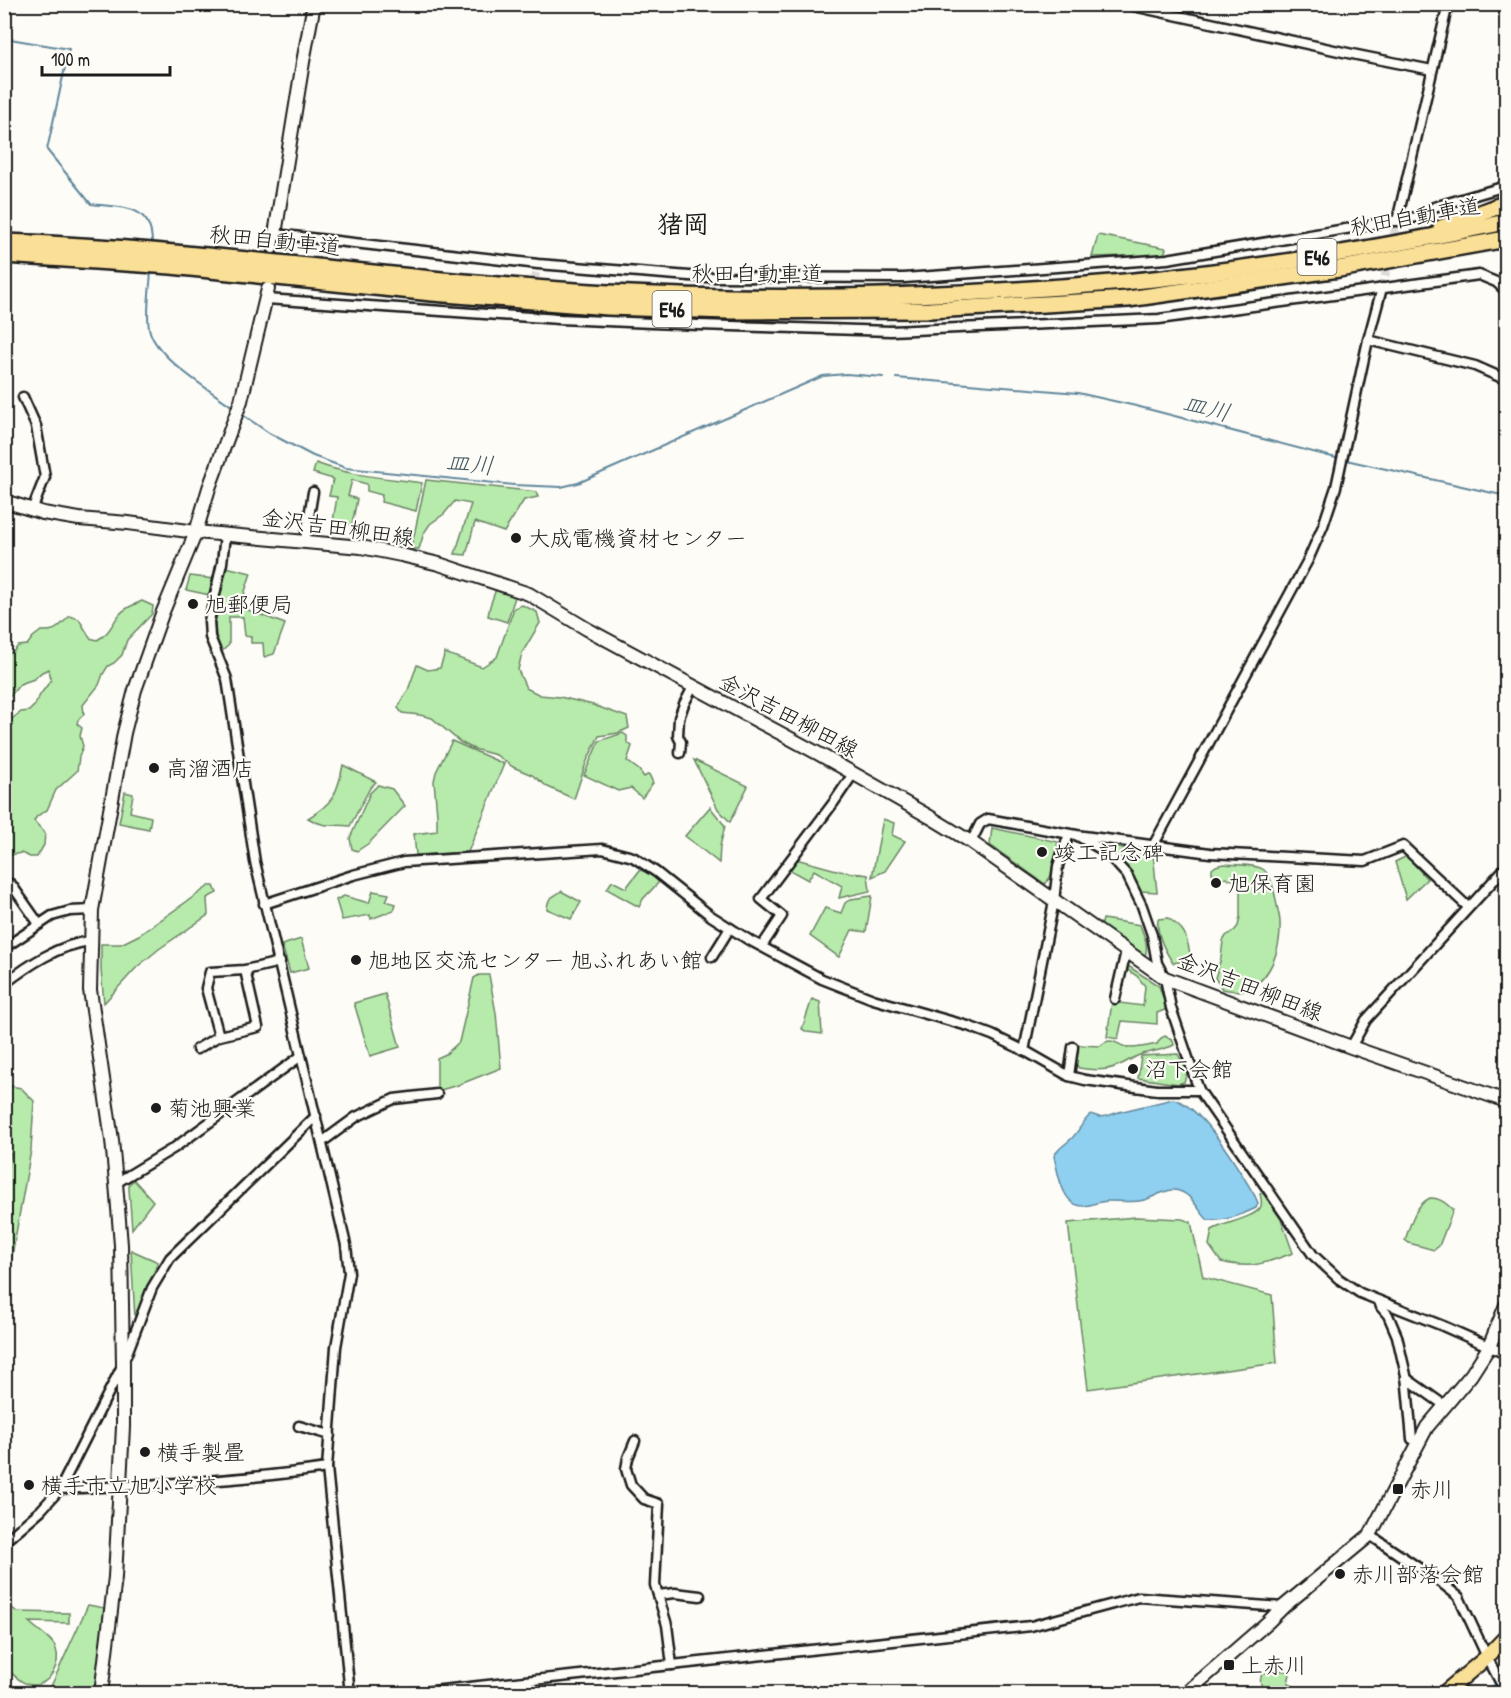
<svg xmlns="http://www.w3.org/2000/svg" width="1511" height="1698" font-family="'Patrick Hand','Klee One',sans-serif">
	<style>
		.green { fill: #b7ebac; stroke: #6a8464; stroke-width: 1.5 }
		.water { fill: #8fcff0; stroke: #61879b; stroke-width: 1.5 }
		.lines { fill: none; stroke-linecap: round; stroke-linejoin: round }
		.stream { stroke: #61879b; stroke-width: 2 }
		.river { stroke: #8fcff0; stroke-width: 15 }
		.street-tunnel { stroke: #dbdad6; stroke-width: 8; stroke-dasharray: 8 4; stroke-linecap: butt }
		.street-casing { stroke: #1c1c1c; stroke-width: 13 }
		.secondary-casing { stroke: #1c1c1c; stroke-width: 16 }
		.primary-casing { stroke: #1c1c1c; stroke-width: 18 }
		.highway-casing { stroke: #1c1c1c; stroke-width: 20 }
		.street { stroke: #fdfcf7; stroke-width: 8 }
		.secondary { stroke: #fdfcf7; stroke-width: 12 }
		.primary { stroke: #fadf96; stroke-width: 14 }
		.highway { stroke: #fadf96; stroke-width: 15 }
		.poi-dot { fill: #1c1c1c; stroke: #fdfcf7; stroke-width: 2 }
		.labels { text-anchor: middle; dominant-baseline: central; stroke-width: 4.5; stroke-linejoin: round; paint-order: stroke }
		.shield { fill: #fdfcf7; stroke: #605f5e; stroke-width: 1.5 }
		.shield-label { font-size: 21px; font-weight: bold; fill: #1c1c1c }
		.street-label { font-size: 22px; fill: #1c1c1c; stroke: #fdfcf7 }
		.poi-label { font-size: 22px; fill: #1c1c1c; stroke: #fdfcf7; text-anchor: start }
		.water-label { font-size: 24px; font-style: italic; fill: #445b66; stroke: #fdfcf7 }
		.quarter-label { font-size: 26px; font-weight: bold; fill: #1c1c1c; stroke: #fdfcf7 }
	</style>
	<rect width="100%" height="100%" fill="#fdfcf7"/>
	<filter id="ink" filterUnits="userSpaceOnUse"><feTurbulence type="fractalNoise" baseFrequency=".0167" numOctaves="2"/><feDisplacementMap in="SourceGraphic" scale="12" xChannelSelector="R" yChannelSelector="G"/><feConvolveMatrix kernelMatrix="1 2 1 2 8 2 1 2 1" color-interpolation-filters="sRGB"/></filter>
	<g filter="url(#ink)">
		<g class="green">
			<polygon points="1098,235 1166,248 1164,255 1092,257"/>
			<path d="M316,463C350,476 386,478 422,483L416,511L381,502L382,495L367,491V484L352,480L348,496L357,499L352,525L333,521L337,497L329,496L333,479L313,473Z"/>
			<polygon points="426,480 529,491 536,492 538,497 524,500 504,532 475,522 466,555 455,554 471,504 455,501 444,514 430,524 424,533 419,549 411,549"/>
			<polygon points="226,567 251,573 240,607 285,624 274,654 264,657 263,643 251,643 251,637 245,636 243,617 229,617 229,645 222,651 216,638 215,625"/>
			<polygon points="190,576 214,579 210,595 186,590"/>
			<polygon points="496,589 515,597 507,622 488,616 490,606"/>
			<path d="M142,601L153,606L152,614L127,640L122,655L114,663L108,666L103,674L99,685L83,705L84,714L78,720L77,724L82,728L80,736L83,746L79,757L77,771L56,790L47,810L37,816L34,821L45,833L44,845L37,857H30L21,853L5,856V724L21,712L29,711L35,705L40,695L51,680L49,669L42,672L34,679L20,684L7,700L5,717V653L13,652L18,646L27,645L33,637L41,631C58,632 58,626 70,616L79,619L90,638L97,640C109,635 112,623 120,614C126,607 134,605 142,601Z"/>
			<polygon points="522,605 537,612 540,623 522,653 518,670 526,688 540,695 560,697 593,705 627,717 629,728 618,733 599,736 586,763 574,799 548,787 532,775 513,767 496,755 474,749 460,742 432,718 420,715 402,713 398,708 408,690 417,665 428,670 440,668 445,653 482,667 497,657 514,608"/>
			<polygon points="623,733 627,736 627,742 632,746 627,761 639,770 644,777 649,774 653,783 642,798 631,788 618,791 584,775 599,741"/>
			<polygon points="452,741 504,764 468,852 416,855 414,834 437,831 437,814 434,781 436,772"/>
			<polygon points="694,760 748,786 730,822 718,809"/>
			<path d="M343,765L376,782L370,788L350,826C332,824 324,828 308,818C333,804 338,792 343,765Z"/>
			<polygon points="378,785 392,789 405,806 369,843 357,851 352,849 350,838 370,793"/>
			<polygon points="125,792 133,794 130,812 151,817 149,829 119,823"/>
			<polygon points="710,807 725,826 720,846 719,863 685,836"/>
			<polygon points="883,819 894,823 892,835 905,841 885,871 872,877"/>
			<polygon points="992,828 1058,842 1051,876 1045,884 990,845"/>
			<polygon points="1111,847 1153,853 1157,892 1140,891 1132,876 1110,850"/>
			<polygon points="1407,856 1427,879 1406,899 1395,862"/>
			<polygon points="796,859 840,871 868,875 870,891 839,898 842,886 814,870 808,880 788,869"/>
			<path d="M1223,864C1234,865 1257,864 1264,870C1272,877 1274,891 1276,900C1277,908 1280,916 1280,923C1281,947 1272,977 1250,988C1242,992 1231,991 1222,989L1215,978L1221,958L1223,941L1226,936L1235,930L1238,926L1240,917V887L1233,880L1217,876L1212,873V869L1216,866Z"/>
			<polygon points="640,870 649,873 659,882 643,899 639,907 607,889 612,881 626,888"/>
			<polygon points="209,886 214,886 217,893 207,898 208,915 159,949 137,967 104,1003 101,970 101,944 121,944 139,935"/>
			<polygon points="373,891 389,894 386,901 396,904 394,910 371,919 370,915 342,920 336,900 344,896 369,903"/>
			<path d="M561,891L581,902L571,919L547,909C548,896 553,898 561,891Z"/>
			<polygon points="872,896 866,932 852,930 839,957 810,936 825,908 841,913 845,903 851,899"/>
			<path d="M1168,918C1186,930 1186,934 1190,954C1185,960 1181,963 1173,963C1165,951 1156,933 1158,919Z"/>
			<path d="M1103,919L1140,925C1144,936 1149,945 1145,956L1101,927Z"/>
			<polygon points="301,939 309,968 290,973 282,945"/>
			<polygon points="1128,966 1159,986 1167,1009 1157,1013 1157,1024 1122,1021 1118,1039 1107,1037 1112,1002 1143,1006 1145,986 1137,976 1126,969"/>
			<polygon points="479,975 489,975 496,1013 501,1068 458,1085 437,1091 437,1058 446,1054 459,1042 474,978"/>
			<polygon points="385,994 400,1047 370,1056 354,1003"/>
			<polygon points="812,999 820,1002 822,1034 807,1032 802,1029"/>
			<path d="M1165,1036L1173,1041L1174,1045C1164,1050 1153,1051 1142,1054C1133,1057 1126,1063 1117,1066C1106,1071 1090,1070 1079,1068L1075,1063L1076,1049L1080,1045L1100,1046C1113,1034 1117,1047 1131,1048C1140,1048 1148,1046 1157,1044L1161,1038Z"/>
			<polygon points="1178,1054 1187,1073 1184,1082 1178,1084 1138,1078 1141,1056"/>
			<polygon points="5,1085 21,1088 34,1101 31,1150 10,1267 5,1283 5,1174 11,1155 5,1146"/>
			<polygon points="134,1180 153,1201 132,1229 129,1189 129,1184"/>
			<path d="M1263,1193L1281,1219L1293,1253C1263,1264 1253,1269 1221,1262L1209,1245L1212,1230C1223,1223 1254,1218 1260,1208C1263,1204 1261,1199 1260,1194Z"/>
			<path d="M1430,1198C1440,1198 1446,1203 1453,1210L1439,1246L1434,1250L1409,1243L1405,1240C1411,1224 1414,1206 1430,1198Z"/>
			<polygon points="1136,1217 1182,1219 1191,1222 1203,1277 1272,1295 1277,1363 1088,1389 1068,1223"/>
			<polygon points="131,1250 158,1262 135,1319"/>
			<path d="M4,1601L17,1612L69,1613V1623L29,1622C37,1630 53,1639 56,1649C61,1664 50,1685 33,1685C22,1685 12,1673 5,1667Z"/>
			<polygon points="88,1605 105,1608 94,1693 48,1693"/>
			<path d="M1274,1670L1287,1671L1290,1674L1288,1683L1296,1688V1693H1267C1261,1688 1259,1681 1262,1674Z"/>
		</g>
		<path class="water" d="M1173,1099C1202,1105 1240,1171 1255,1196L1258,1203L1256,1208C1241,1215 1224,1222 1208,1220C1198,1211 1193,1195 1179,1191C1168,1187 1155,1197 1144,1200C1132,1203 1120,1201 1108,1201C1100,1201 1093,1205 1085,1206C1062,1208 1058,1172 1054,1156C1058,1148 1065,1145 1072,1138C1079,1131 1083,1121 1091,1114L1099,1117L1107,1116L1119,1112Z"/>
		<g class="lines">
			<g class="stream">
				<path d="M4,38L69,49L47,150L91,204C121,208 151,203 152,242"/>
				<path d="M151,272C150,288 146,312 149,328C154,357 210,390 233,407"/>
				<polyline points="896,378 1078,393 1136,406 1340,459"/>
				<polyline points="240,413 269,433 313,456 346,468 514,485 561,487 578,483 823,376 846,374 883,377"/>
				<polyline points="1346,460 1506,496"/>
			</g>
			<polyline class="river" points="1493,1694 1506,1683"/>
			<g class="street-tunnel">
				<polyline points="1391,246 1397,221"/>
				<polyline points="1382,288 1389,259"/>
				<polyline points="527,316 538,264"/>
				<polyline points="891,331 904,278"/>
			</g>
			<g class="street-casing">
				<g id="street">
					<polyline points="1124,4 1357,55 1432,70"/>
					<polyline points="1397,221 1448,4"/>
					<polyline points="273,249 275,234 538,264 702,277 904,278 1167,259 1423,216 1434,207 1506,186"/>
					<polyline points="266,299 559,319 699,325 891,331 1159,319 1479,275 1496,282 1506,291"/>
					<polyline points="1368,340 1475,366 1500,377 1506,378"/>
					<polyline points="23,397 36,426 45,477 32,510"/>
					<polyline points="225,535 222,563 209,621 210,637 227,679 255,862 346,1245 349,1273 336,1347 327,1468 350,1694"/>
					<polyline points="305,541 313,492"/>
					<polyline points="680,753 681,742 678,736 679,718 684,704 693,687"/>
					<polyline points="1076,835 1106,852 1127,875 1142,906 1152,935 1157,963 1165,978 1171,1008 1199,1090 1313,1255 1339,1279 1360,1293 1443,1326 1506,1354"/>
					<polyline points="971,842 980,824 988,819 1076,835 1210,853 1365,861 1403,846 1468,907"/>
					<polyline points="1153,846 1308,560 1323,526 1336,487 1368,340 1382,288"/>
					<polyline points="4,883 11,884 39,924"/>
					<polyline points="264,904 353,875 404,862 602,849 633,857 656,872 711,916 749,940 822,979 873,999 968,1026 992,1035 1027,1052 1069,1076 1085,1080 1157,1090 1199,1090"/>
					<polyline points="762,946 782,916 761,899 834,802 853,774"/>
					<polyline points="4,948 52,916 70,911 92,910"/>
					<polyline points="712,957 730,928"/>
					<path d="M4,984C29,965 58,945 90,941"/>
					<polyline points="1115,999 1126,951"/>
					<polyline points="219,1036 206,988 210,972 245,970 280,962"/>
					<polyline points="1351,1047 1366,1020 1506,867"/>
					<polyline points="197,1049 219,1036 258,1027 245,970"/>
					<polyline points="1024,1051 1054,901 1058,866 1069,834"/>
					<polyline points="1069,1076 1073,1047"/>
					<polyline points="322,1142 356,1117 394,1099 437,1094"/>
					<polyline points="116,1183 174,1148 301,1056"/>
					<polyline points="1379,1301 1381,1307 1388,1315 1397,1336 1402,1358 1406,1375 1412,1439 1418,1442"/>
					<polyline points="126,1356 152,1288 170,1258 316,1116"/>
					<polyline points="1406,1378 1444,1405"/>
					<polyline points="299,1426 330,1435"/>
					<polyline points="635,1441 628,1458 626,1469 631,1485 644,1499 659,1504 655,1585 667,1625 672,1665"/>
					<path d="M60,1489C149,1485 238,1481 327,1468"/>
					<polyline points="1370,1535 1444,1585 1459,1597 1487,1657 1506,1693"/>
					<polyline points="4,1542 41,1510 60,1489 121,1368"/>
					<polyline points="658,1595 675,1593 700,1596"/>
					<polyline points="405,1694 1031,1626 1139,1597 1283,1607"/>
				</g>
			</g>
			<g class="secondary-casing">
				<g id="secondary">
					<polyline points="275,234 303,62 314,4"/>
					<polyline points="4,501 43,513 79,519 128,523 196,532 361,547 401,555 439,564 529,594 587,629 819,754 930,817 971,842 1165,978 1351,1047 1506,1101"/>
					<polyline points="101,1694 115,1577 123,1427 123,1364 121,1245 116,1183 112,1140 90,990 92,910 124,733 135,690 162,614 196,532 209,488 241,401 268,289"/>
					<polyline points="1185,1694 1268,1622 1283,1607 1370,1535 1427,1427 1471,1375 1489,1347 1506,1305"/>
				</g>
			</g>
			<g class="primary-casing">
				<polyline id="primary" points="1443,1694 1487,1657 1506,1637"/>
			</g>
			<g class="highway-casing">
				<g id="highway">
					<polyline points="1441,228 1506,203"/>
					<path d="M4,242C207,249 407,282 609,293C781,302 953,297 1124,282C1253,270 1380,248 1506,222"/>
					<polyline points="4,255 171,266 432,293 608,307 728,311 930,310 1045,304 1128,299 1339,269 1506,239"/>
				</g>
			</g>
			<use href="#street" class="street"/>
			<use href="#secondary" class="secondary"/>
			<use href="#primary" class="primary"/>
			<use href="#highway" class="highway"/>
		</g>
	</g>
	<g class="poi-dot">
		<circle cx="516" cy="538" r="6"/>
		<circle cx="193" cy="604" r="6"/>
		<circle cx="154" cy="768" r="6"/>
		<circle cx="1042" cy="852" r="6"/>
		<circle cx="1216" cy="883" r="6"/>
		<circle cx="356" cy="960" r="6"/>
		<circle cx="1133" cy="1069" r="6"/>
		<circle cx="156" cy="1108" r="6"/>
		<circle cx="145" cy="1452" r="6"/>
		<circle cx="29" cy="1485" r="6"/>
		<rect x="1392" y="1483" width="12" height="12" rx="3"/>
		<circle cx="1340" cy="1574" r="6"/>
		<rect x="1223" y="1659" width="12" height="12" rx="3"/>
	</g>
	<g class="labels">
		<g class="shield">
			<rect x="1297.5" y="239" width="39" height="36" rx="4.5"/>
			<rect x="652.5" y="291" width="39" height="36" rx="4.5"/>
		</g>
		<g class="shield-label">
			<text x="1317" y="257">E46</text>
			<text x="672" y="309">E46</text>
		</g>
		<g class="street-label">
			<text transform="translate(1415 216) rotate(-10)">秋田自動車道</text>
			<text transform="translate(275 240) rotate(6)">秋田自動車道</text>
			<text x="757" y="273">秋田自動車道</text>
			<text transform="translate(338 527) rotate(8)">金沢吉田柳田線</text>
			<text transform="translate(789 715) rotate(28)">金沢吉田柳田線</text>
			<text transform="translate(1250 986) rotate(21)">金沢吉田柳田線</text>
		</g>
		<g class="poi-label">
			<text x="528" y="538">大成電機資材センター</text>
			<text x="205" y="604">旭郵便局</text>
			<text x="166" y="768">高溜酒店</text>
			<text x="1054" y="852">竣工記念碑</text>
			<text x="1228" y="883">旭保育園</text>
			<text x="368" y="960">旭地区交流センター 旭ふれあい館</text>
			<text x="1145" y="1069">沼下会館</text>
			<text x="168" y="1108">菊池興業</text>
			<text x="157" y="1452">横手製畳</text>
			<text x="41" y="1485">横手市立旭小学校</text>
			<text x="1410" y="1489">赤川</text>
			<text x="1352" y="1574">赤川部落会館</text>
			<text x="1241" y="1665">上赤川</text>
		</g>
		<g class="water-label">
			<text transform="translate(1207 407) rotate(14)">皿川</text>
			<text transform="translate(470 463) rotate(5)">皿川</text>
		</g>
		<g class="quarter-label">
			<text x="683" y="223">猪岡</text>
		</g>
	</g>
	<rect width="1511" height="1698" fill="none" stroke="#fdfcf7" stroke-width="24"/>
	<rect x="12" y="12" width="1487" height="1674" fill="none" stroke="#1c1c1c" stroke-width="2" filter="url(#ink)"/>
	<path d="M42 66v9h128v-9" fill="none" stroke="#1c1c1c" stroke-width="3"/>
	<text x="51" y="66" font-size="18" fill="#1c1c1c" stroke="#fdfcf7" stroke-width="4.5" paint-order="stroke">100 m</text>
</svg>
